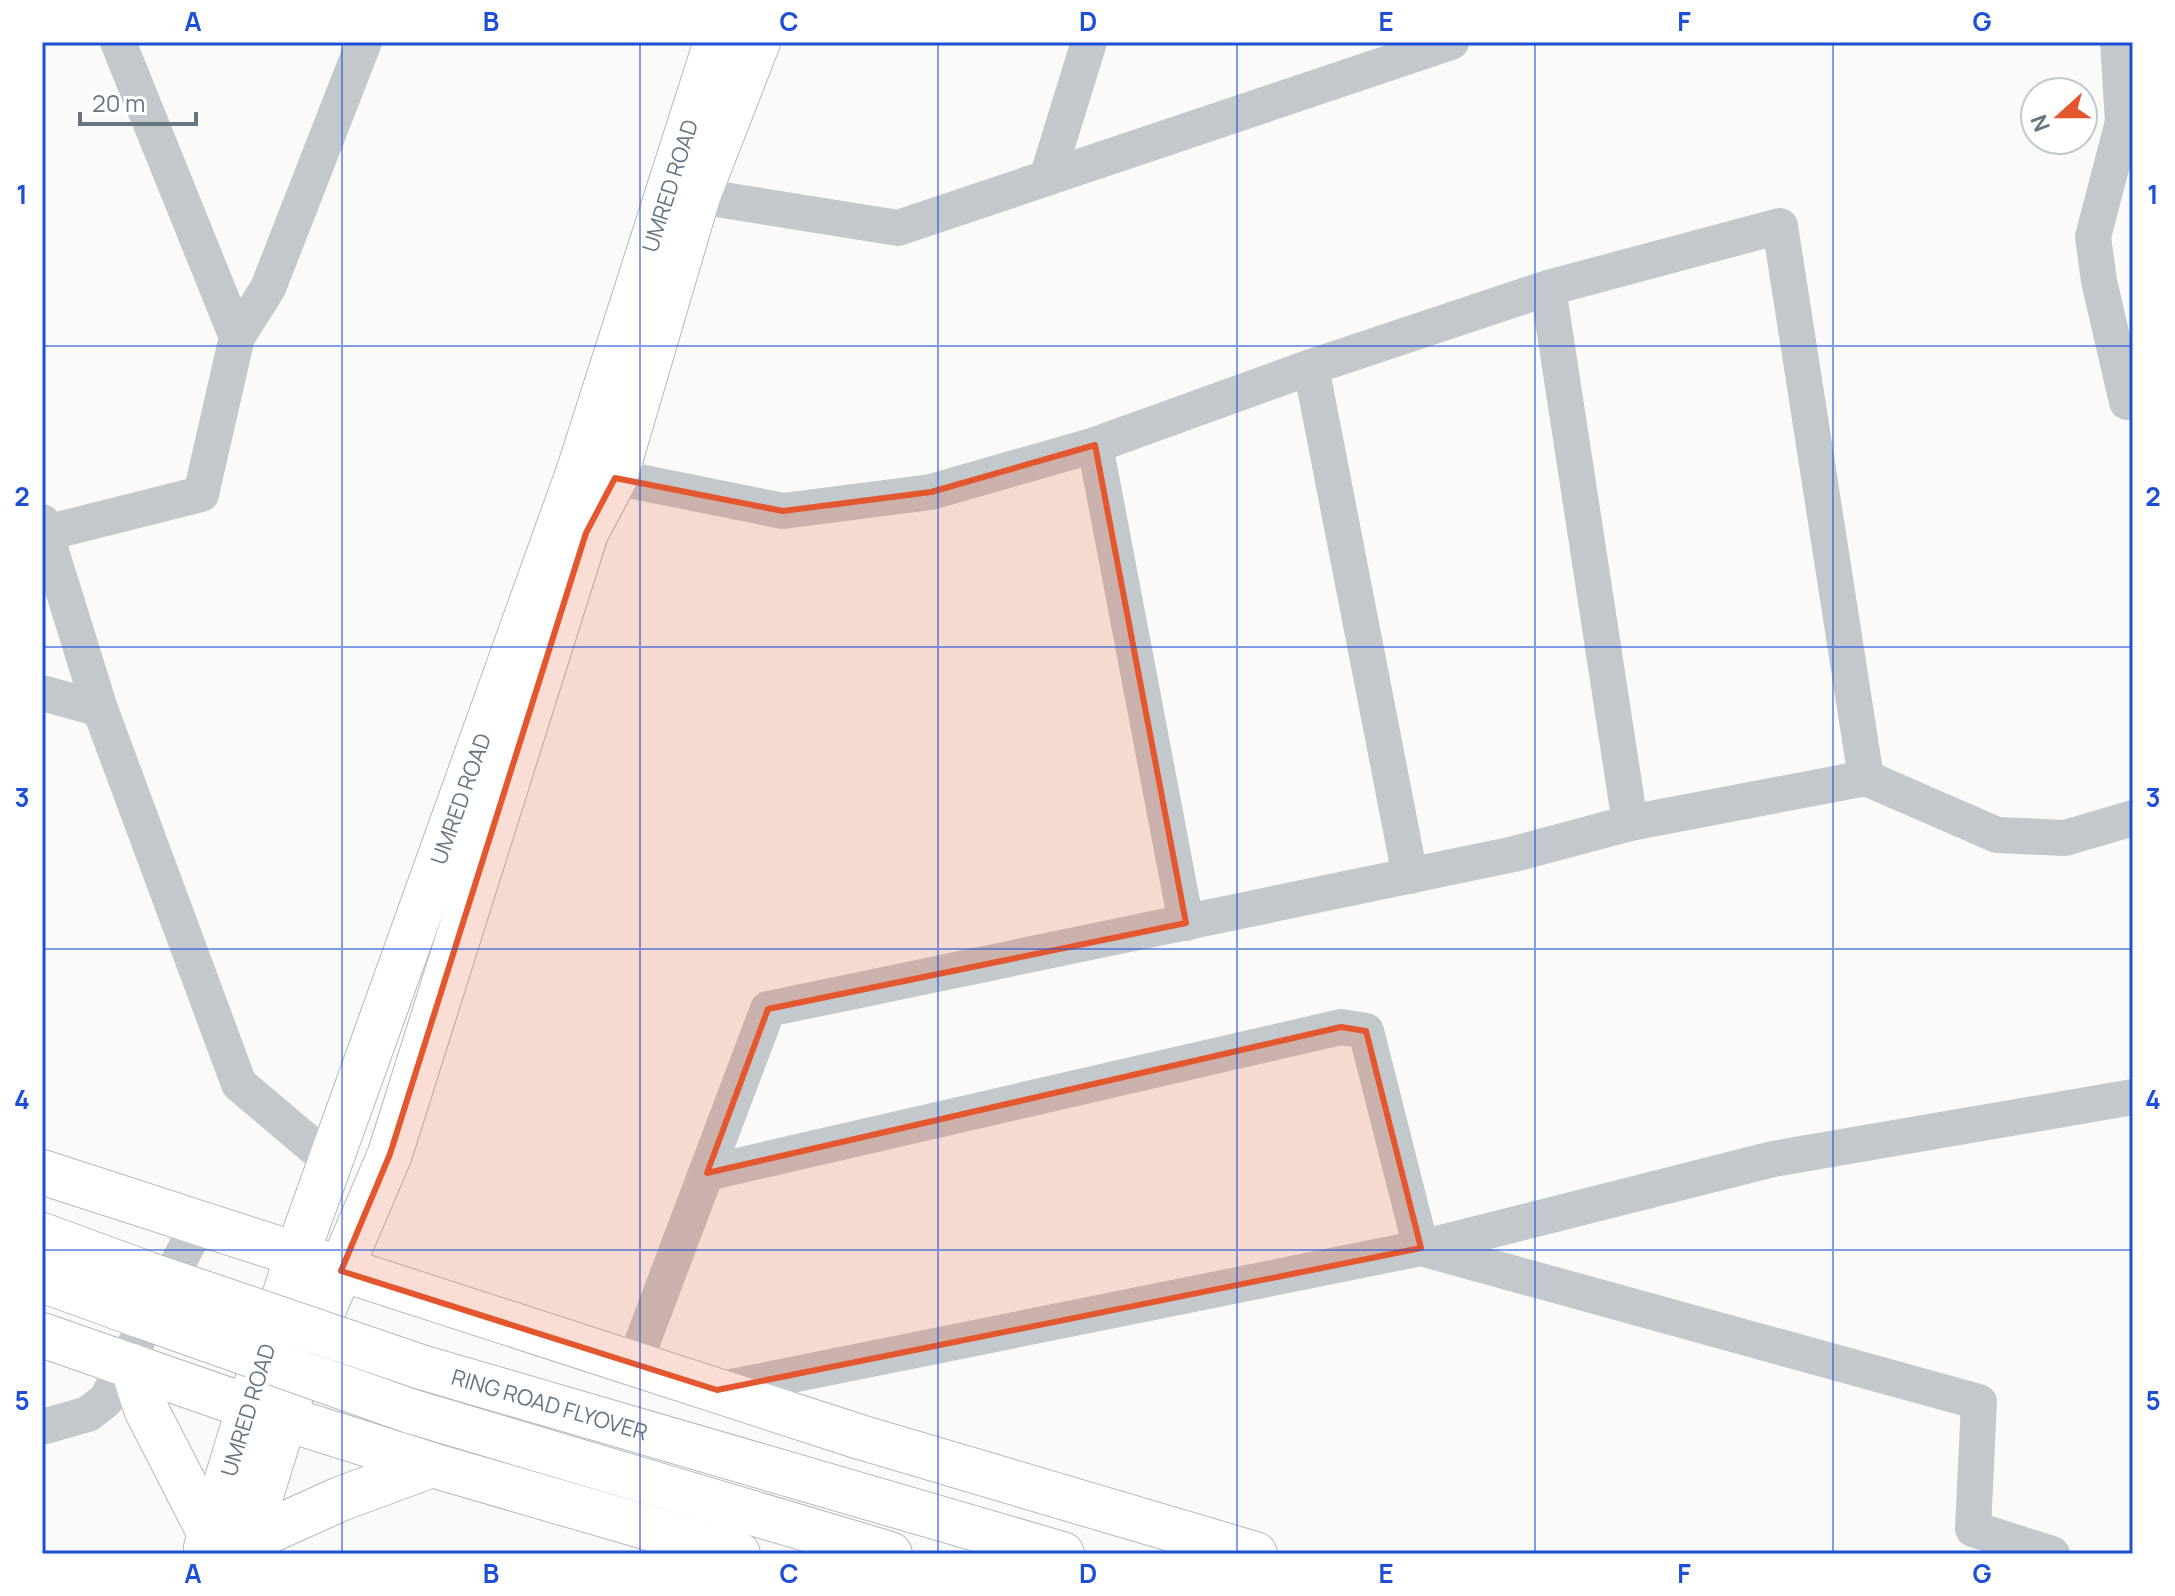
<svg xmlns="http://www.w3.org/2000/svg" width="2175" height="1596" font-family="Manrope,sans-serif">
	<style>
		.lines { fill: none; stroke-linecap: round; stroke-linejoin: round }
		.primary-casing { stroke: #b5babe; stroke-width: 46 }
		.highway-casing { stroke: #b4b9bd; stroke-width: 46 }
		.street { stroke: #c3c8cc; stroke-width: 36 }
		.primary { stroke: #fff; stroke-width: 44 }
		.highway { stroke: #fff; stroke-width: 44 }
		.highway-bridge-casing { stroke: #b4b9bd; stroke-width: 46; stroke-linecap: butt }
		.highway-bridge { stroke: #fff; stroke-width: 44 }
		.marked { fill: #e4572e; fill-opacity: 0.2; stroke: #e4572e; stroke-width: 6; stroke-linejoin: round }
		.grid { fill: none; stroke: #1d4ed8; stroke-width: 2; stroke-opacity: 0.55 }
		.labels { text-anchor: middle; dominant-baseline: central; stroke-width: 8; stroke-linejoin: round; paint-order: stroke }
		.street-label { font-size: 22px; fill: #657683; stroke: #fff }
		.neatline { fill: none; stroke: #1d4ed8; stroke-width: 3 }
		.grid-label { font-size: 26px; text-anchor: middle; font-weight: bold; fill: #1d4ed8 }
	</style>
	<rect width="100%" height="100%" fill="#fafaf8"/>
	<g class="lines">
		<g class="primary-casing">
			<g id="primary">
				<polyline points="42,1172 860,1437 1255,1554"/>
				<polyline points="42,1335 249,1407 432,1465 738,1554"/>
				<polyline points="132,1366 146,1409 210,1534"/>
				<polyline points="247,1541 340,1499 432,1465"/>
				<polyline points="206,1548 249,1407"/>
				<polyline points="243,1554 285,1418"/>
			</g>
		</g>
		<g class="highway-casing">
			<g id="highway">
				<polyline points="42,1235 148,1274"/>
				<polyline points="42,1280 141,1316"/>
				<path id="s1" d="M421,1367L1062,1554"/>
				<path id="s2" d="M249,1407L301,1243L579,470L716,42"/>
				<polyline points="410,1411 890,1554"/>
				<polyline points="285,1418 297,1372 390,1154 586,533 615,478 698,196 758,42"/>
			</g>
		</g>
		<g class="street">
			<polyline points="2118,42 2123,122 2093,237 2099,281 2127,402"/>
			<polyline points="1047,178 1089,42"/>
			<polyline points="698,196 898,228 1451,42"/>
			<polyline points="1548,288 1630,823"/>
			<polyline points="237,337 268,288 364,42"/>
			<polyline points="1311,367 1410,876"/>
			<polyline points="1095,445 1186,923"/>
			<polyline points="589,472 783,511 931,492 1095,445 1311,367 1548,288 1780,226 1866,778"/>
			<polyline points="42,522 100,709 239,1084 330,1161"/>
			<polyline points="46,533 201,494 237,337 118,42"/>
			<polyline points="42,693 100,709"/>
			<polyline points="707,1173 1341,1027 1366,1031 1421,1248 1979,1402 1973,1529 2052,1554"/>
			<polyline points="634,1364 768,1009 1514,854 1630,823 1866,778 1997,835 2065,838 2133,818"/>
			<polyline points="717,1390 1421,1248 1773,1159 2133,1097"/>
			<polyline points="42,1427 88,1414 106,1400 199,1223"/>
		</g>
		<use href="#primary" class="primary"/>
		<use href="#highway" class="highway"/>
		<g class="highway-bridge-casing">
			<g id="highway-bridge">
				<polyline points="148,1274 421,1367"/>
				<polyline points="141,1316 410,1411"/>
			</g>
		</g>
		<use href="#highway-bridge" class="highway-bridge"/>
	</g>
	<path class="marked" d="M1095,445L1186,923L768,1009L707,1173L1341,1027L1366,1031L1421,1248L717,1390L341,1271L390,1154L586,533L615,478L783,511L931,492Z"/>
	<path class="grid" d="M342,42V1554M640,42V1554M938,42V1554M1237,42V1554M1535,42V1554M1833,42V1554M42,346H2133M42,647H2133M42,949H2133M42,1250H2133"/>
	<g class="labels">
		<g class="street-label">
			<text stroke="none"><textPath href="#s2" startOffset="1292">UMRED ROAD</textPath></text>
			<text stroke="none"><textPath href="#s2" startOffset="644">UMRED ROAD</textPath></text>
			<text stroke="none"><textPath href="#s1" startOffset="134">RING ROAD FLYOVER</textPath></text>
			<text transform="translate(248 1410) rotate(-73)">UMRED ROAD</text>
		</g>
	</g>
	<rect width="2175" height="1596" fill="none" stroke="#ffffff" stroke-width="88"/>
	<g transform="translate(2059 116) rotate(249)"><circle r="38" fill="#ffffff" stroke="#c1c8cd" stroke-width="2"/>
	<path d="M0-6L14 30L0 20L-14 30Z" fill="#e4572e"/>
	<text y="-12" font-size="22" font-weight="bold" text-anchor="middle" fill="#657683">N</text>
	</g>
	<path d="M80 112v12h116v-12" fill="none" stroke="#657683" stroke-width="4"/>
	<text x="92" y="112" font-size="24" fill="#657683" stroke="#ffffff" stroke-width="6" paint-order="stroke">20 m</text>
	<rect x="44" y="44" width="2087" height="1508" class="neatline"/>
	<g class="grid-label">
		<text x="193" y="31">A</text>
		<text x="491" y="31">B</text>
		<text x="789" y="31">C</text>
		<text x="1088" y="31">D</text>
		<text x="1386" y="31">E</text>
		<text x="1684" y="31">F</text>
		<text x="1982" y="31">G</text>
		<text x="22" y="204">1</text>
		<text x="2153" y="204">1</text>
		<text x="22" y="506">2</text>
		<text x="2153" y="506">2</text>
		<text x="22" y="807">3</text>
		<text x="2153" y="807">3</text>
		<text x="22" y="1109">4</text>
		<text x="2153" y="1109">4</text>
		<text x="22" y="1410">5</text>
		<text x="2153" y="1410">5</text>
		<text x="193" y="1583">A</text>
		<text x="491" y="1583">B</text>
		<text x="789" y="1583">C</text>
		<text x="1088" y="1583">D</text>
		<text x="1386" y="1583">E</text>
		<text x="1684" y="1583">F</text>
		<text x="1982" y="1583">G</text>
	</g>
</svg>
